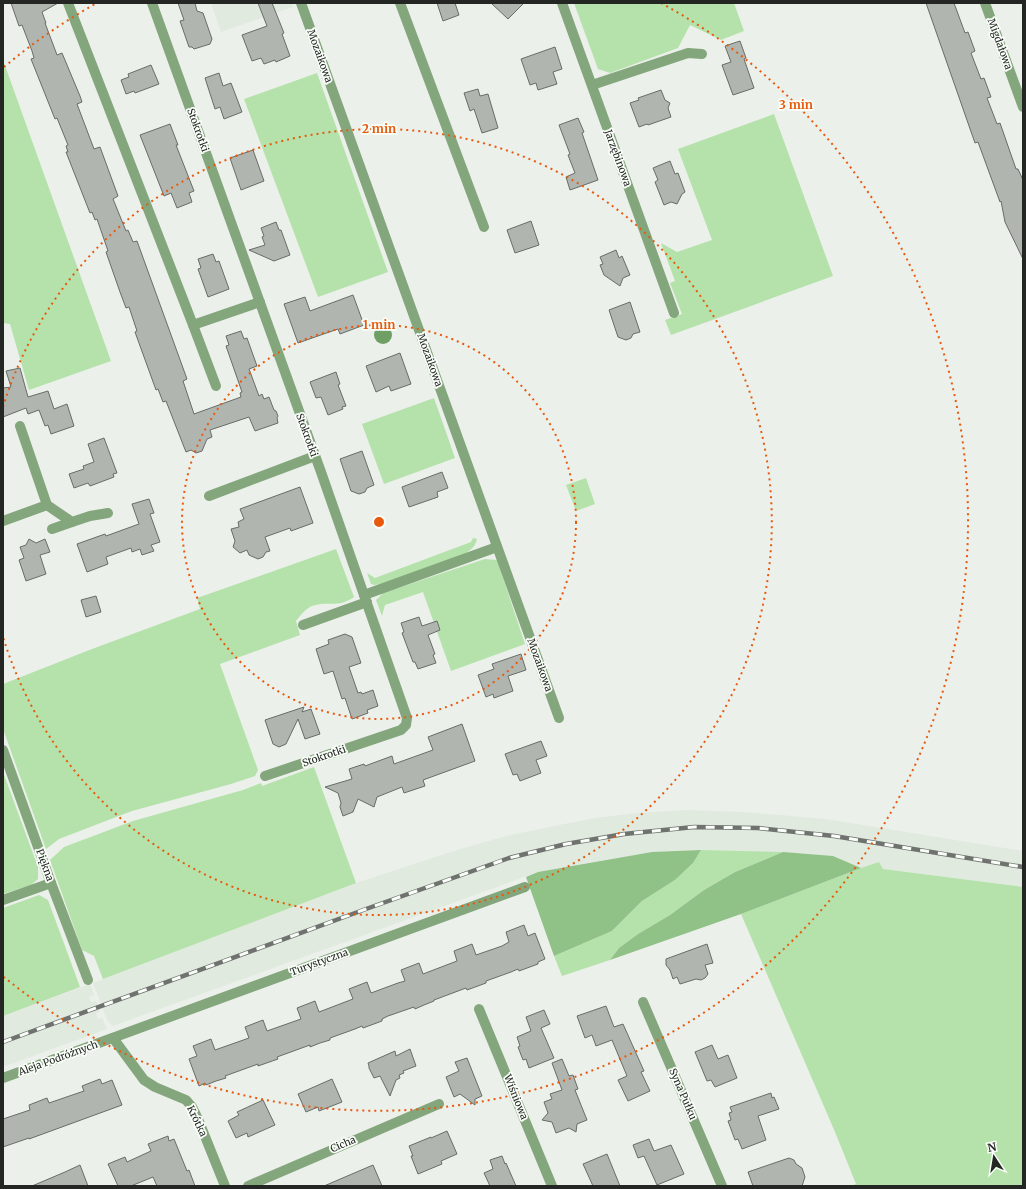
<svg xmlns="http://www.w3.org/2000/svg" width="1026" height="1189" font-family="Merriweather,serif">
	<style>
		.built { fill: #e0eade }
		.green { fill: #b4e2aa }
		.forest { fill: #90c186 }
		.water { fill: #709f66 }
		.building { fill: #b0b5b0; stroke: #696d68 }
		.lines { fill: none; stroke-linecap: round; stroke-linejoin: round }
		.minor { stroke: #84a67c; stroke-width: 10 }
		.rail-casing { stroke: #6f726f; stroke-width: 4.5 }
		.rail { stroke: #f9fef8; stroke-width: 3; stroke-dasharray: 9; stroke-linecap: butt }
		.ring { fill: none; stroke: #e8590c; stroke-width: 2; stroke-dasharray: 2 4 }
		.labels { text-anchor: middle; dominant-baseline: central; stroke-width: 3.5; stroke-linejoin: round; paint-order: stroke }
		.street-label { font-size: 10px; fill: #242624; stroke: #f9fef8 }
		.centre { fill: #e8590c; stroke: #f9fef8; stroke-width: 2 }
		.ring-label { font-size: 12px; text-anchor: middle; font-weight: bold; fill: #e8590c; stroke: #f9fef8; stroke-width: 3.5; stroke-linejoin: round; paint-order: stroke }
	</style>
	<rect width="100%" height="100%" fill="#ecf0eb"/>
	<g class="built">
		<polygon points="211,3 292,3 293,7 221,32"/>
		<polygon points="685,810 743,812 826,819 1023,851 1023,887 883,869 879,862 861,868 833,856 783,852 701,850 652,852 538,872 113,1026 107,1020 93,983 356,883 460,849 510,835 594,818 638,813"/>
		<polygon points="90,984 94,995 89,997 91,1002 96,1001 100,1012 96,1013 98,1019 102,1018 107,1029 3,1067 3,1016"/>
	</g>
	<g class="green">
		<polygon points="574,3 734,3 744,31 721,40 690,25 678,48 610,73 598,69"/>
		<polygon points="3,60 111,361 29,390 10,324 3,323"/>
		<polygon points="317,73 388,272 318,297 244,99"/>
		<polygon points="774,114 833,276 671,335 665,320 682,314 670,283 675,281 661,243 677,252 712,240 678,149"/>
		<polygon points="434,398 455,458 384,484 362,424"/>
		<polygon points="586,478 595,504 576,511 566,485"/>
		<path d="M473,538L477,539C476,547 469,551 463,555L380,584L374,585L371,584L367,573L375,578L471,542Z"/>
		<path d="M336,549L354,597C337,609 327,600 312,606C305,609 300,616 296,621L300,635L220,664L258,770L255,776L231,784L132,811L111,819L59,839L46,849L3,729V684L92,649L200,609L197,598Z"/>
		<polygon points="485,559 497,560 525,644 451,671 423,592 385,605 382,616 376,600 383,593"/>
		<polygon points="314,767 356,883 103,979 94,956 82,950 50,860 64,847 133,821 243,790 261,783 262,786"/>
		<polygon points="3,772 38,867 38,879 31,885 3,894"/>
		<polygon points="701,850 783,852 735,872 704,890 670,915 638,934 619,948 610,960 562,976 554,956 612,931 642,901 675,880 693,863"/>
		<polygon points="879,862 883,869 1023,887 1023,1186 851,1186 856,1184 835,1132 741,914 861,868"/>
		<polygon points="39,895 48,900 80,987 3,1016 3,908"/>
	</g>
	<g class="forest">
		<polygon points="701,850 693,863 675,880 642,901 612,931 554,956 526,877 538,872 652,852"/>
		<polygon points="783,852 833,856 861,868 741,914 610,960 619,948 638,934 670,915 704,890 735,872"/>
	</g>
	<circle class="water" cx="383" cy="335" r="9"/>
	<g class="building">
		<polygon points="11,3 58,3 42,12 46,23 45,23 57,55 62,53 80,96 82,102 77,104 94,149 100,147 118,196 113,199 126,231 128,230 133,242 137,241 187,379 183,381 194,414 241,397 240,393 242,392 226,346 229,345 226,336 241,331 244,339 247,338 257,366 249,369 259,396 262,394 264,399 269,397 274,410 276,411 278,416 277,418 278,423 255,431 249,417 210,430 212,437 207,439 202,451 196,453 191,450 186,452 166,401 163,402 158,389 156,390 135,332 137,331 129,307 126,308 120,292 106,252 108,251 97,219 95,220 92,212 90,213 66,152 68,152 66,146 68,145 57,118 55,119 31,59 34,58 32,51 22,25 19,26"/>
		<polygon points="178,3 195,3 197,11 203,13 212,39 210,44 194,49 192,47 189,47 180,21 184,20"/>
		<polygon points="258,3 272,3 284,33 282,34 290,56 276,62 275,60 264,64 261,58 252,61 242,35 267,26"/>
		<polygon points="437,3 455,3 459,15 443,21"/>
		<polygon points="491,3 524,3 508,19"/>
		<polygon points="926,3 954,3 965,33 968,32 975,51 971,53 981,79 984,78 991,97 987,98 997,124 1000,123 1016,169 1018,169 1023,180 1023,259 1005,222 1001,201 1000,202 978,142 975,143"/>
		<polygon points="740,41 746,58 744,59 754,88 733,95 722,65 731,62 725,46"/>
		<polygon points="555,47 562,69 553,72 557,84 538,90 536,83 530,85 521,59"/>
		<polygon points="151,65 159,84 135,93 134,91 126,94 121,80 129,77 128,74"/>
		<polygon points="219,73 223,86 231,83 242,112 224,119 220,107 215,109 205,78"/>
		<polygon points="478,89 480,96 488,94 498,128 482,133 474,109 470,111 464,93"/>
		<polygon points="661,90 665,100 670,103 668,108 671,117 648,125 647,124 639,127 630,103 639,100 638,98"/>
		<polygon points="578,118 584,132 582,133 598,180 570,190 566,177 575,173 568,155 570,154 559,125"/>
		<polygon points="170,124 178,145 176,145 194,191 189,193 192,202 177,208 171,193 164,196 140,135"/>
		<polygon points="253,150 264,181 241,190 230,158"/>
		<polygon points="670,161 675,174 678,173 685,192 682,194 677,204 671,202 664,205 655,182 658,180 653,168"/>
		<polygon points="531,221 539,245 515,253 507,230"/>
		<polygon points="276,222 279,230 281,230 290,255 274,261 249,250 265,245 262,237 264,236 261,228"/>
		<polygon points="616,250 619,258 622,256 630,275 623,278 620,286 604,275 600,265 603,264 600,257"/>
		<polygon points="213,254 216,262 219,261 229,289 208,297 198,269 201,268 198,259"/>
		<polygon points="353,295 364,325 340,334 338,329 298,343 284,304 305,297 310,311"/>
		<polygon points="630,302 640,332 633,334 631,338 626,340 618,337 609,310"/>
		<polygon points="400,353 411,384 391,391 389,386 376,392 366,366"/>
		<polygon points="20,368 28,397 48,391 54,409 67,404 74,426 51,434 48,425 45,426 39,410 28,414 26,408 3,417 3,388 11,387 6,371"/>
		<polygon points="336,372 340,384 338,385 346,406 342,407 343,409 328,415 321,397 316,398 310,382"/>
		<polygon points="104,438 117,473 113,474 114,477 90,486 88,483 74,488 69,474 84,469 83,466 94,462 88,444"/>
		<polygon points="362,451 374,485 367,488 365,492 359,494 351,491 340,459"/>
		<polygon points="442,472 448,488 437,492 438,497 409,507 402,487"/>
		<polygon points="300,487 313,523 291,531 290,528 265,537 270,551 266,552 263,557 258,559 249,555 247,550 240,553 233,547 235,541 231,529 239,527 238,522 244,519 240,509"/>
		<polygon points="149,499 154,513 150,514 160,542 151,545 154,551 142,555 140,549 132,552 131,548 106,557 108,564 87,572 77,544 105,534 106,536 139,524 132,504"/>
		<polygon points="29,539 36,543 45,539 50,552 40,555 46,574 26,581 19,560 24,558 20,547 26,545"/>
		<polygon points="96,596 101,612 86,617 81,600"/>
		<polygon points="419,617 422,626 437,621 440,630 428,635 435,654 433,655 436,663 418,669 415,662 413,662 402,633 404,632 401,623"/>
		<polygon points="345,634 352,637 361,663 349,667 358,693 361,692 362,694 373,690 378,706 367,710 368,713 352,719 345,698 342,699 333,671 324,674 316,649 329,644 328,640"/>
		<polygon points="521,654 526,670 508,676 513,691 494,698 493,694 486,697 478,675 494,669 492,664"/>
		<polygon points="304,707 302,712 311,709 320,734 305,739 298,719 286,744 279,747 273,744 265,720"/>
		<polygon points="462,724 475,761 423,780 425,786 404,793 402,787 377,797 374,807 358,799 353,812 343,816 340,807 341,803 338,793 325,787 352,779 349,769 364,764 365,766 392,756 394,764 433,750 428,737"/>
		<polygon points="541,741 547,756 536,760 541,773 520,781 517,774 513,775 505,754"/>
		<polygon points="524,925 528,936 535,933 545,959 538,962 538,964 519,971 518,969 511,972 486,981 486,983 467,990 466,988 434,1000 434,1001 424,1005 415,1009 414,1007 388,1016 382,1019 382,1021 363,1028 362,1026 355,1029 330,1038 330,1040 320,1043 310,1047 310,1045 277,1057 278,1059 258,1066 258,1064 225,1076 226,1078 216,1081 206,1085 205,1083 199,1086 189,1059 197,1056 193,1046 211,1039 215,1050 249,1038 245,1027 263,1020 267,1031 301,1019 297,1008 315,1001 319,1012 353,999 349,989 367,982 371,993 398,983 405,981 401,970 419,963 423,974 457,961 454,951 472,944 476,955 502,946 509,942 506,932"/>
		<polygon points="707,944 713,963 705,965 708,974 705,978 701,980 696,979 680,984 677,977 673,979 670,970 666,965 666,959"/>
		<polygon points="606,1006 614,1027 623,1024 644,1071 641,1072 650,1091 628,1101 618,1080 627,1076 612,1040 596,1046 592,1035 585,1038 577,1016"/>
		<polygon points="544,1010 550,1024 541,1028 554,1058 529,1068 526,1059 523,1060 518,1047 520,1046 517,1037 531,1031 526,1017"/>
		<polygon points="712,1045 718,1059 728,1055 737,1078 715,1087 711,1080 707,1081 695,1052"/>
		<polygon points="410,1049 416,1066 403,1071 404,1073 399,1075 400,1078 396,1080 390,1096 380,1076 374,1078 369,1068 369,1066 368,1063 395,1051 396,1056"/>
		<polygon points="467,1058 482,1096 475,1099 475,1105 460,1094 454,1097 446,1077 459,1071 455,1062"/>
		<polygon points="562,1059 569,1076 573,1075 578,1089 575,1090 587,1120 577,1124 576,1132 569,1128 556,1133 552,1122 542,1120 548,1113 544,1102 552,1099 550,1094 562,1090 552,1063"/>
		<polygon points="100,1079 102,1084 112,1080 122,1105 29,1139 29,1138 3,1147 3,1119 30,1110 29,1105 47,1098 49,1103 84,1091 82,1086"/>
		<polygon points="332,1079 342,1102 319,1111 318,1107 306,1112 298,1094"/>
		<polygon points="771,1093 772,1098 774,1097 779,1109 758,1116 766,1140 742,1149 738,1139 735,1140 728,1121 731,1120 729,1113 732,1112 730,1107"/>
		<polygon points="263,1100 275,1125 248,1137 247,1133 236,1138 228,1121 239,1115 237,1112"/>
		<polygon points="447,1131 457,1154 441,1161 442,1164 418,1174 411,1156 413,1156 409,1146 431,1137 431,1138"/>
		<polygon points="168,1136 169,1141 174,1139 187,1171 189,1170 195,1186 157,1186 153,1177 131,1186 118,1186 108,1164 125,1157 127,1162 151,1151 148,1144"/>
		<polygon points="649,1139 654,1151 671,1145 684,1174 657,1185 644,1156 638,1158 633,1145"/>
		<polygon points="607,1154 620,1186 593,1186 583,1164"/>
		<polygon points="502,1156 505,1164 506,1163 516,1186 490,1186 484,1173 493,1169 490,1160"/>
		<polygon points="789,1158 794,1160 796,1164 802,1168 805,1177 802,1186 753,1186 748,1172"/>
		<polygon points="80,1165 88,1186 32,1186 65,1172"/>
		<polygon points="373,1165 382,1186 324,1186"/>
	</g>
	<g class="lines">
		<g class="minor">
			<polyline points="68,3 193,325 216,386"/>
			<polyline points="152,3 321,472 407,718 406,725 401,730 265,776"/>
			<polyline points="301,3 559,718"/>
			<polyline points="400,3 484,227"/>
			<polyline points="562,3 674,313"/>
			<polyline points="985,3 1023,107"/>
			<polyline points="592,85 688,53 702,54"/>
			<polyline points="193,325 260,302"/>
			<polyline points="20,426 47,505 72,522 90,516 108,513"/>
			<polyline points="209,496 315,456"/>
			<polyline points="3,521 47,505"/>
			<polyline points="52,529 72,522"/>
			<polyline points="364,595 497,547"/>
			<polyline points="303,625 367,602"/>
			<polyline points="3,750 51,883 88,980"/>
			<polyline points="3,900 51,883"/>
			<polyline points="643,1002 722,1186"/>
			<polyline points="479,1009 552,1186"/>
			<polyline points="113,1038 144,1080 155,1087 186,1100 192,1107 198,1119 225,1186"/>
			<polyline points="3,1078 525,887"/>
			<polyline points="248,1186 439,1104"/>
		</g>
		<g class="rail-casing">
			<polyline id="rail" points="3,1042 366,909 509,858 566,844 624,834 694,827 758,828 834,836 1023,867"/>
		</g>
		<use href="#rail" class="rail"/>
	</g>
	<g class="ring">
		<circle cx="379" cy="522" r="197"/>
		<path d="M3 407A393 393 0 1 1 3 637"/>
		<path d="M4 67A590 590 0 0 1 97 3M661 3A590 590 0 1 1 4 977"/>
	</g>
	<g class="labels">
		<g class="street-label">
			<text transform="translate(1000 44) rotate(70)">Migdałowa</text>
			<text transform="translate(320 56) rotate(70)">Mozaikowa</text>
			<text transform="translate(198 130) rotate(70)">Stokrotki</text>
			<text transform="translate(618 158) rotate(70)">Jarzębinowa</text>
			<text transform="translate(430 360) rotate(70)">Mozaikowa</text>
			<text transform="translate(307 435) rotate(70)">Stokrotki</text>
			<text transform="translate(540 665) rotate(70)">Mozaikowa</text>
			<text transform="translate(324 756) rotate(-19)">Stokrotki</text>
			<text transform="translate(45 865) rotate(70)">Piękna</text>
			<text transform="translate(319 962) rotate(-20)">Turystyczna</text>
			<text transform="translate(58 1058) rotate(-20)">Aleja Podróżnych</text>
			<text transform="translate(683 1094) rotate(67)">Syna Pułku</text>
			<text transform="translate(516 1097) rotate(68)">Wiśniowa</text>
			<text transform="translate(197 1121) rotate(64)">Krótka</text>
			<text transform="translate(343 1144) rotate(-23)">Cicha</text>
		</g>
	</g>
	<circle cx="379" cy="522" r="6" class="centre"/>
	<g class="ring-label">
		<text x="796" y="109">3 min</text>
		<text x="379" y="133">2 min</text>
		<text x="379" y="329">1 min</text>
	</g>
	<rect width="1026" height="1189" fill="none" stroke="#242624" stroke-width="8"/>
	<g transform="translate(994 1157) rotate(348)" stroke="#f9fef8" stroke-width="3" paint-order="stroke">
	<path d="M0-3L7 15L0 10L-7 15Z" fill="#242624"/>
	<text y="-6" font-size="11" font-weight="bold" text-anchor="middle" fill="#242624">N</text>
	</g>
</svg>
